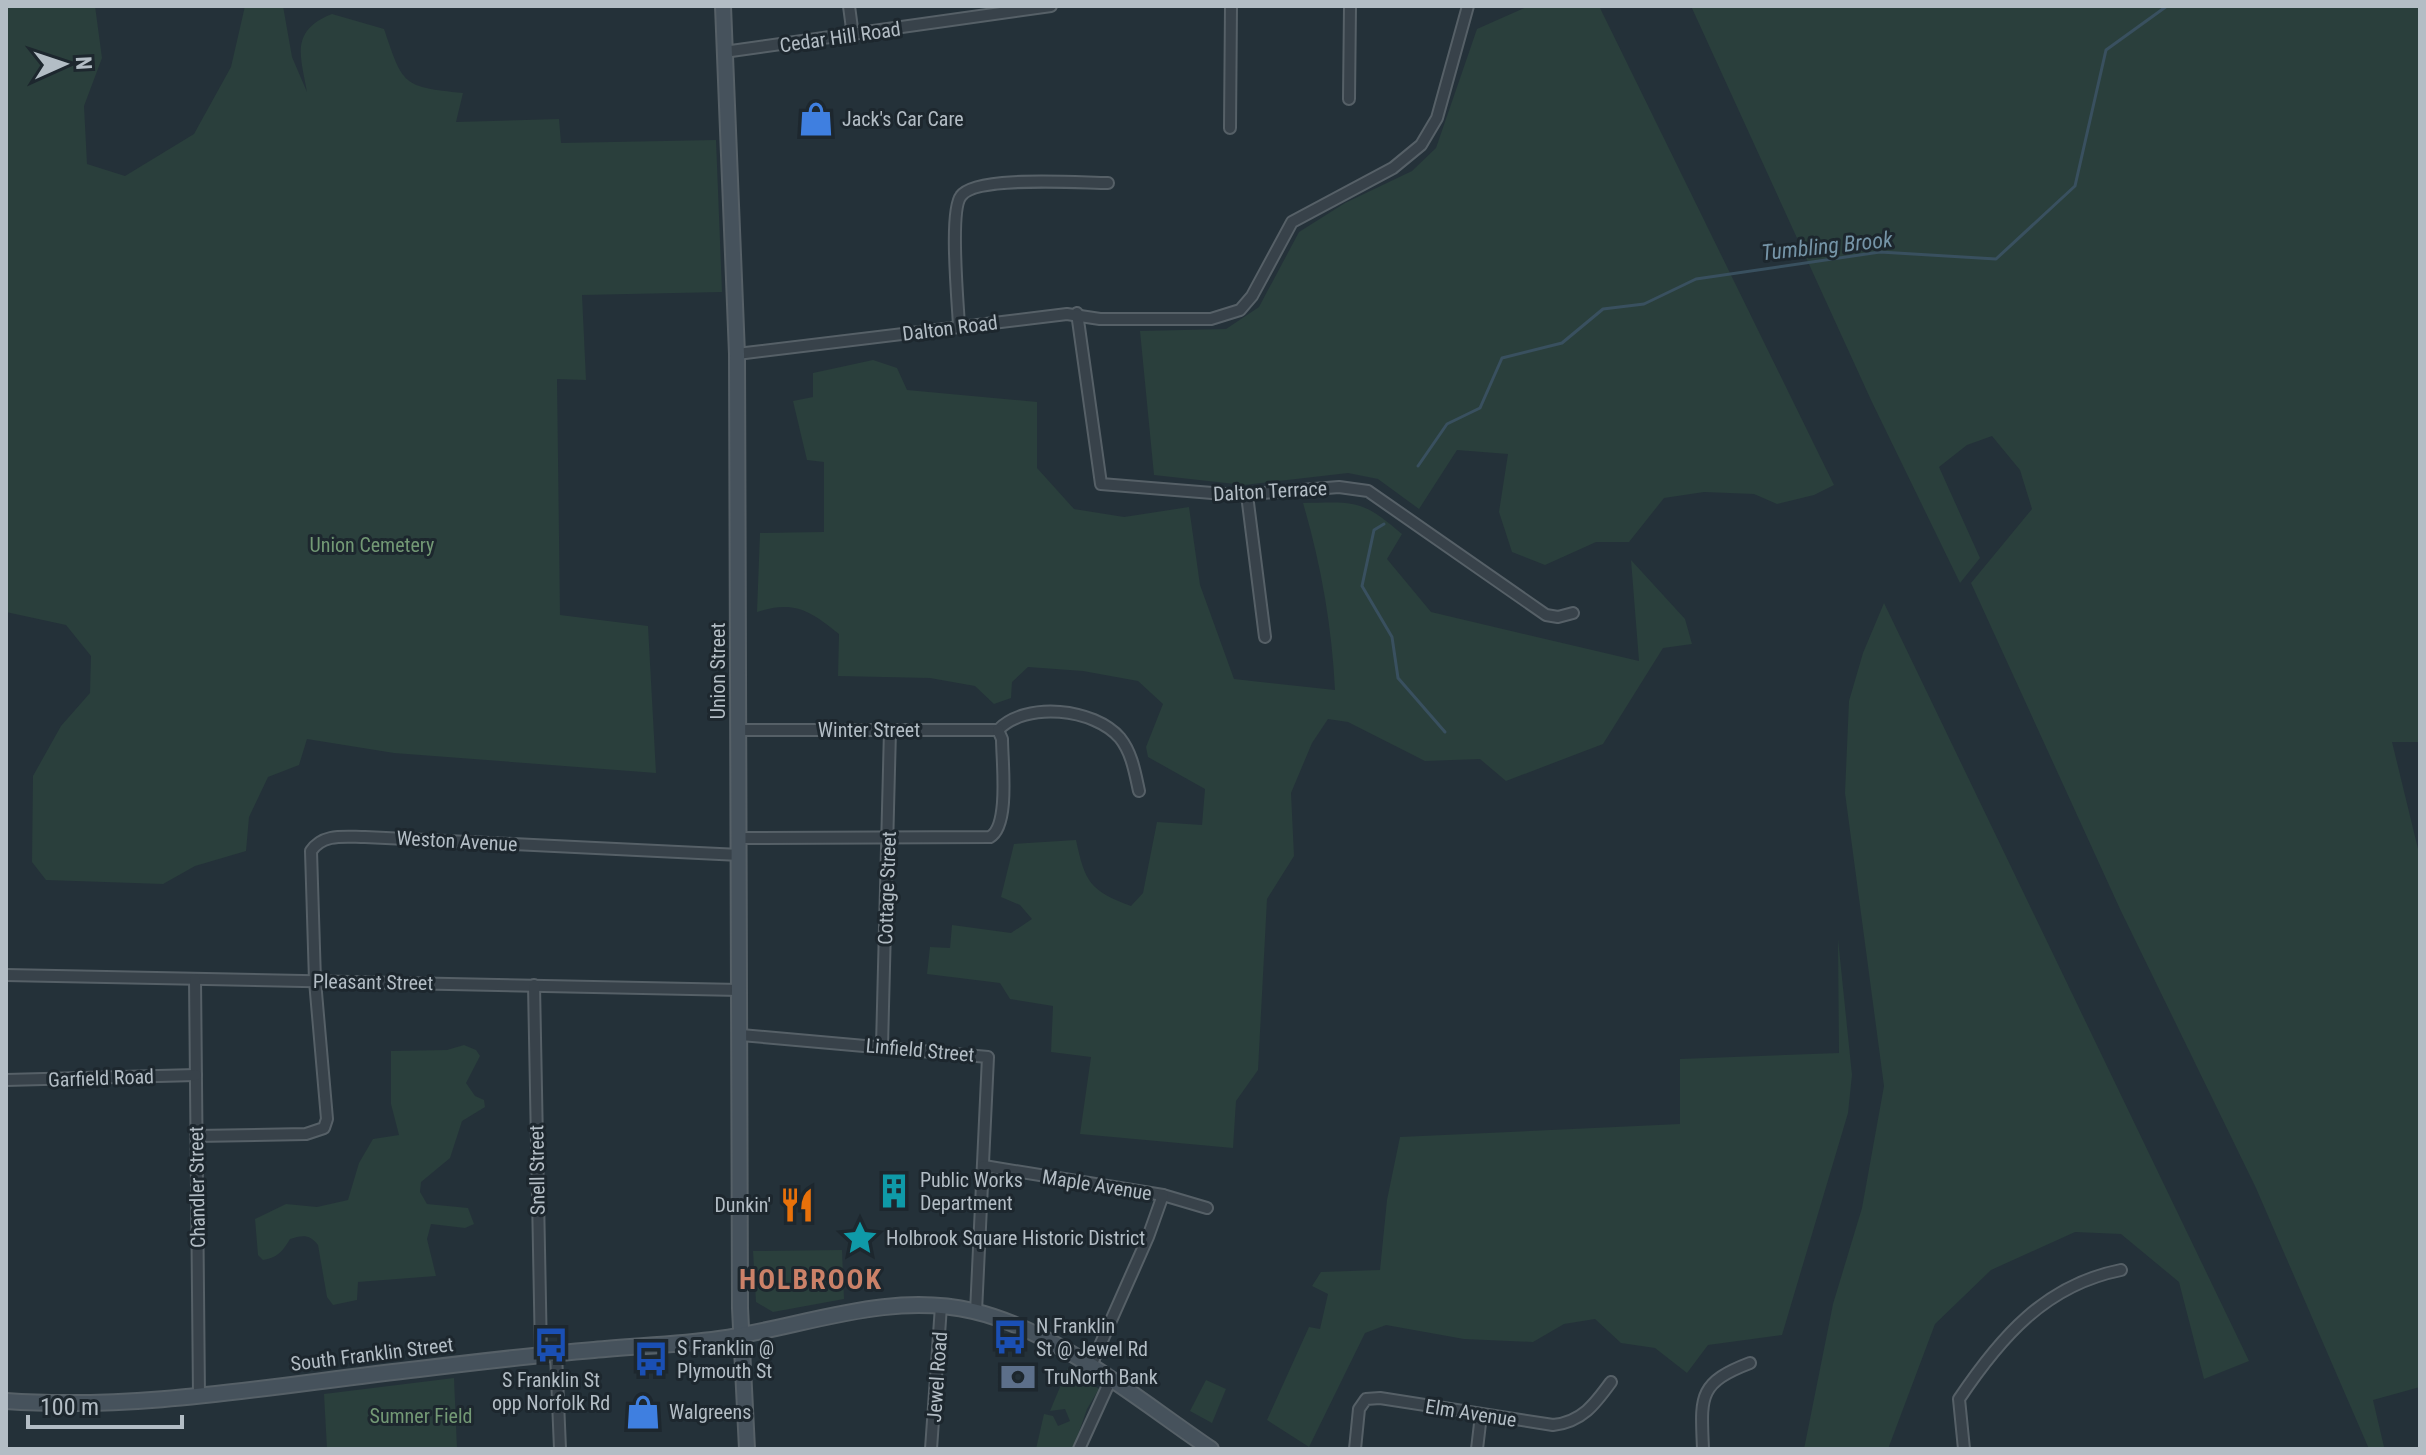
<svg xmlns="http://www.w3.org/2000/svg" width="2426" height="1455" font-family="'Roboto Condensed',sans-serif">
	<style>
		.green { fill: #2a3f3c }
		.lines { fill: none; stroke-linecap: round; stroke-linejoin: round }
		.stream { stroke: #39505f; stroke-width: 3 }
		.street-casing { stroke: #566067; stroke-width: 14 }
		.secondary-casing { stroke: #566067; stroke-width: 18 }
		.street { stroke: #38424a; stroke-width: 10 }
		.secondary { stroke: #46525c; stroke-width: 14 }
		.labels { text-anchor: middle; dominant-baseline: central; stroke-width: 6; stroke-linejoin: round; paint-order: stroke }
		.street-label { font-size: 20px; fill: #b3bdc5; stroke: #1d272e }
		.poi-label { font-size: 20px; fill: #b3bdc5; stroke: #1d272e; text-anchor: start }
		.park-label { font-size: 20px; fill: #739975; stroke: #1d272e }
		.water-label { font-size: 22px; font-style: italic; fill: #7594a7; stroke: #1d272e }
		.district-label { font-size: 28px; font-weight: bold; letter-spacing: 2px; fill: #cb8168; stroke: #1d272e }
	</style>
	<rect width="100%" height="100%" fill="#243139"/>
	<g class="green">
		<path d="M6,6H95L102,58L84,106L87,164L125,176L194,134L231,67L245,6H283L292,57L307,92C301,57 289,31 332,14L384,29C403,85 402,87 463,93L456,122L559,119L561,143L716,140L722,292L582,295L586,380L557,379L560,615L648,626L656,773L394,753L307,739L299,765L268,777L249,817L246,851L195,866L163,884L46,880L32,862L33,776L61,726L90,693L91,656L66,625L6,612Z"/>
		<polygon points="1529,6 1599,6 1834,485 1814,495 1777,504 1754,494 1704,492 1664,498 1629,542 1596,542 1545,565 1512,552 1499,512 1508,454 1457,450 1419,509 1378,479 1348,473 1244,485 1154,475 1140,331 1226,329 1259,307 1299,232 1345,203 1412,171 1436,148 1477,29"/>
		<polygon points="1691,6 2420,6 2420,742 2392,742 2420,857 2420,1387 2373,1400 2384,1447 2369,1449 2256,1188 2120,909 1971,583 2032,509 2020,470 1992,436 1967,445 1939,467 1980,558 1960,583 1871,400"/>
		<path d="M873,360L897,368L907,390L1037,402V468L1074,509L1124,517L1189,507L1200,585L1234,679L1335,690C1332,627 1321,564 1303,503C1356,502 1361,499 1402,534L1387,559L1431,612L1639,661L1631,560L1685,619L1692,644L1663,648L1603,744L1506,781L1480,759L1425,761L1348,722L1328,719L1312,743L1291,793L1294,856L1267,899L1258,1070L1236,1101L1233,1148L1080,1134L1091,1057L1051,1052L1053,1006L1010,999L1000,983L927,974L930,947L950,948L952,925L1011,933L1032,919L1020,905L1001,897L1014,844L1076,840C1085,882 1090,891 1131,906L1143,893L1157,822L1202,825L1205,789L1148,757L1146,747L1163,704L1138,681L1083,671L1028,667L1012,682L1011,698L994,704L975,686L930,678L838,676L839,634C810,610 793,600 757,612L760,533L824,532V462L807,460L793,401L813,397V373Z"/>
		<polygon points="1884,603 2249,1361 2204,1379 2179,1282 2121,1234 2075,1232 1991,1270 1935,1324 1888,1449 1804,1449 1833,1304 1862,1208 1884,1086 1845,793 1849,701 1863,653"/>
		<polygon points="1838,939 1852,1075 1848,1113 1782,1335 1708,1345 1687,1373 1655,1348 1621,1343 1595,1319 1564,1324 1533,1342 1464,1339 1386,1325 1365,1333 1309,1447 1267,1420 1309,1327 1320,1329 1328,1294 1312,1286 1321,1272 1380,1270 1387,1200 1400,1137 1680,1124 1680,1059 1839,1053"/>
		<path d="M464,1045L476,1050L480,1056L466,1083L475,1096L484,1100L485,1107L462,1121L450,1158L421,1182L420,1192L427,1204L468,1208L474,1224L465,1228L431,1224L427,1239L436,1276L358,1282L357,1300L333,1305L327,1297L318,1245C310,1234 302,1235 290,1239C283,1251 277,1258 263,1260L258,1255L255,1219L286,1204L317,1207L348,1200L359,1163L373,1139L399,1135L391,1104V1051L447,1050Z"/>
		<polygon points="842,1250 844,1299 773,1312 756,1302 753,1251"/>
		<polygon points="1068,1368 1099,1389 1087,1409 1073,1449 1036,1449 1044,1414 1053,1416 1058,1426 1070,1421 1065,1409 1050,1411"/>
		<polygon points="454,1378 457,1449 327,1449 324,1394"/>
		<polygon points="1206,1380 1226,1389 1212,1423 1190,1411"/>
	</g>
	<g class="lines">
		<g class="stream">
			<polyline points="1418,466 1447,424 1480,408 1502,358 1562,343 1603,309 1644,304 1696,279 1880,252 1996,259 2075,186 2106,50 2167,6"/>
			<polyline points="1384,524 1374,530 1362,586 1392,637 1398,678 1445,732"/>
		</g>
		<g class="street-casing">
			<g id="street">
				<polyline points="849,6 853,36"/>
				<polyline points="724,52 1051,6"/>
				<polyline points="1349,99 1350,6"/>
				<polyline points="1230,128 1231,6"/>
				<polyline points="1077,313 1101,484 1237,495 1339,487 1368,491 1546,615 1558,617 1573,613"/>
				<path d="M959,326C958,303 949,211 961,196C975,175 1081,183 1108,183"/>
				<polyline points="737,354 1067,314 1100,319 1211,319 1240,310 1252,296 1292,222 1393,168 1421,145 1437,118 1468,6"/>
				<polyline points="1247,495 1265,637"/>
				<polyline points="739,730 998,730"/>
				<path d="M998,730C1026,701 1094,708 1120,738C1132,753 1135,773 1139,791"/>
				<path d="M739,838L990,837C1010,826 1002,761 1002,739L998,730"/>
				<polyline points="6,975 740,990"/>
				<polyline points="195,979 199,1396"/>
				<polyline points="534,985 541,1355"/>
				<polyline points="741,1035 988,1057 976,1312"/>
				<polyline points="882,1046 890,730"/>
				<polyline points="6,1080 196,1075"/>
				<path d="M196,1136L306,1134L324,1128L327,1119L315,981L311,851C323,833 345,837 365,837L740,855"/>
				<polyline points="984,1166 1163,1195 1207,1208"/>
				<polyline points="556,1353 560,1449"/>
				<polyline points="1090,1368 1148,1237 1163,1195"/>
				<polyline points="931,1449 941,1306"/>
				<polyline points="1079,1449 1110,1381"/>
				<path d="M1355,1449L1359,1409L1366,1399L1380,1398L1553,1425C1582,1422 1595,1404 1611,1382"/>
				<polyline points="1477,1449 1481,1415"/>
				<path d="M1703,1449C1701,1398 1697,1383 1750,1363"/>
				<path d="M1964,1449L1959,1399C2000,1338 2045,1285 2121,1270"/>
			</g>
		</g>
		<g class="secondary-casing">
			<g id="secondary">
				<polyline points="723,6 737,354 740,1308 747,1449"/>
				<path d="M6,1401C145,1411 281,1384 419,1369C477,1362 535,1355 594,1350C635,1346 677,1345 719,1339C803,1327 887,1291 973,1311C1056,1330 1141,1402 1211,1449"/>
			</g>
		</g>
		<use href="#street" class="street"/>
		<use href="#secondary" class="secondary"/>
	</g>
	<defs>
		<g id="shop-bare" transform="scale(2.76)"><path d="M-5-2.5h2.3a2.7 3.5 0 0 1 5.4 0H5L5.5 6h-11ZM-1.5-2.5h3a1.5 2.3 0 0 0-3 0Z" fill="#3f7fe0" stroke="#1d272e" stroke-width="2.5" paint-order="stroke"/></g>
		<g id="building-bare" transform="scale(2.76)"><path d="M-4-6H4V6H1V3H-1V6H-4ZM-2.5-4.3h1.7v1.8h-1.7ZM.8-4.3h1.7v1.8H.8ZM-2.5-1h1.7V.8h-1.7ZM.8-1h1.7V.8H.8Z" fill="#0f9aa8" stroke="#1d272e" stroke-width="2.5" paint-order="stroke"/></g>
		<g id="restaurant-bare" transform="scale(2.76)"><path d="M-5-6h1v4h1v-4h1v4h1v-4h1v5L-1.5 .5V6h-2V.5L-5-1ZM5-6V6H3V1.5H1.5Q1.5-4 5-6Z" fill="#e8710a" stroke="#1d272e" stroke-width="2.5" paint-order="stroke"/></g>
		<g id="sight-bare" transform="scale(2.76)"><path d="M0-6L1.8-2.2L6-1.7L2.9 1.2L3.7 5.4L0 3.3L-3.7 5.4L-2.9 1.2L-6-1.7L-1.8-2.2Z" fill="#0f9aa8" stroke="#1d272e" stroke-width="2.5" paint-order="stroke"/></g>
		<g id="bus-bare" transform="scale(2.76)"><path d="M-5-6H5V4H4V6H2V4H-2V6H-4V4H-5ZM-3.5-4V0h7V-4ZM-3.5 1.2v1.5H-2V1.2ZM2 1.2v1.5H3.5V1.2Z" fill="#1a4fb4" stroke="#1d272e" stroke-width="2.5" paint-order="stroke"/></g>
		<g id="bank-bare" transform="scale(2.76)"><path d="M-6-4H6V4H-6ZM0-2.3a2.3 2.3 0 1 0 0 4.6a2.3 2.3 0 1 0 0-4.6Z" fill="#5c6f8a" stroke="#1d272e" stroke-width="2.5" paint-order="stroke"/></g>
	</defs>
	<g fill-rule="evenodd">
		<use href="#shop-bare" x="816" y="119"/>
		<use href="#building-bare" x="894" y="1191"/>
		<use href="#restaurant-bare" x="797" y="1205"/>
		<use href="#sight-bare" x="860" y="1238"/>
		<use href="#bus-bare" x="1010" y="1337"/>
		<use href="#bus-bare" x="551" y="1345"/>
		<use href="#bus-bare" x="651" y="1359"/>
		<use href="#bank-bare" x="1018" y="1377"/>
		<use href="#shop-bare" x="643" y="1412"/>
	</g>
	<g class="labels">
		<g class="street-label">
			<text transform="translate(840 37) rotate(-8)">Cedar Hill Road</text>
			<text transform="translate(950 328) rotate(-7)">Dalton Road</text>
			<text transform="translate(1270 491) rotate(-3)">Dalton Terrace</text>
			<text transform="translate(718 671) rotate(-90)">Union Street</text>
			<text x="869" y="730">Winter Street</text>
			<text transform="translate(457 841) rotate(3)">Weston Avenue</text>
			<text transform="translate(887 888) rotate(-88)">Cottage Street</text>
			<text transform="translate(373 982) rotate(1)">Pleasant Street</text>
			<text transform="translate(920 1050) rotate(5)">Linfield Street</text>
			<text transform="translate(101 1078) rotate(-2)">Garfield Road</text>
			<text transform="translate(537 1170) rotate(-91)">Snell Street</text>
			<text transform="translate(1097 1185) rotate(9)">Maple Avenue</text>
			<text transform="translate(197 1187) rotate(-91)">Chandler Street</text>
			<text transform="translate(372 1354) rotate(-7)">South Franklin Street</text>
			<text transform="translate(937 1377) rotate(-86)">Jewel Road</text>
			<text transform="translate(1471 1413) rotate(9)">Elm Avenue</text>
		</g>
		<g class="poi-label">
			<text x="842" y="119">Jack's Car Care</text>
			<text x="920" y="1180">Public Works<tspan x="920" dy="23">Department</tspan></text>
			<text x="771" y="1205" text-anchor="end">Dunkin'</text>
			<text x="886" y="1238">Holbrook Square Historic District</text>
			<text x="1036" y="1326">N Franklin<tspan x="1036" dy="23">St @ Jewel Rd</tspan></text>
			<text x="677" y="1348">S Franklin @<tspan x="677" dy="23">Plymouth St</tspan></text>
			<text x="1044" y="1377">TruNorth Bank</text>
			<text x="551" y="1380" text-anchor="middle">S Franklin St<tspan x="551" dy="23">opp Norfolk Rd</tspan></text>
			<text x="669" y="1412">Walgreens</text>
		</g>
		<g class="park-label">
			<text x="372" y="545">Union Cemetery</text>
			<text x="421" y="1416">Sumner Field</text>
		</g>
		<g class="water-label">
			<text transform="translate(1827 246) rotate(-6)">Tumbling Brook</text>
		</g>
		<g class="district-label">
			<text x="811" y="1279">HOLBROOK</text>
		</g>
	</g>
	<rect width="2426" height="1455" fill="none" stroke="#b3bdc5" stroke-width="16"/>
	<g transform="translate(64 64) rotate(87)" stroke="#1d272e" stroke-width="6" paint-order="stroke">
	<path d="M0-6L14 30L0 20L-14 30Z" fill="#b3bdc5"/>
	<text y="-12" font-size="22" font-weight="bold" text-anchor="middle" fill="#b3bdc5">N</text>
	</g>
	<path d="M28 1415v12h154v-12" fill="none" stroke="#b3bdc5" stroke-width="4"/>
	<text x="40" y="1415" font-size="24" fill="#b3bdc5" stroke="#1d272e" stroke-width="6" paint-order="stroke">100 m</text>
</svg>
